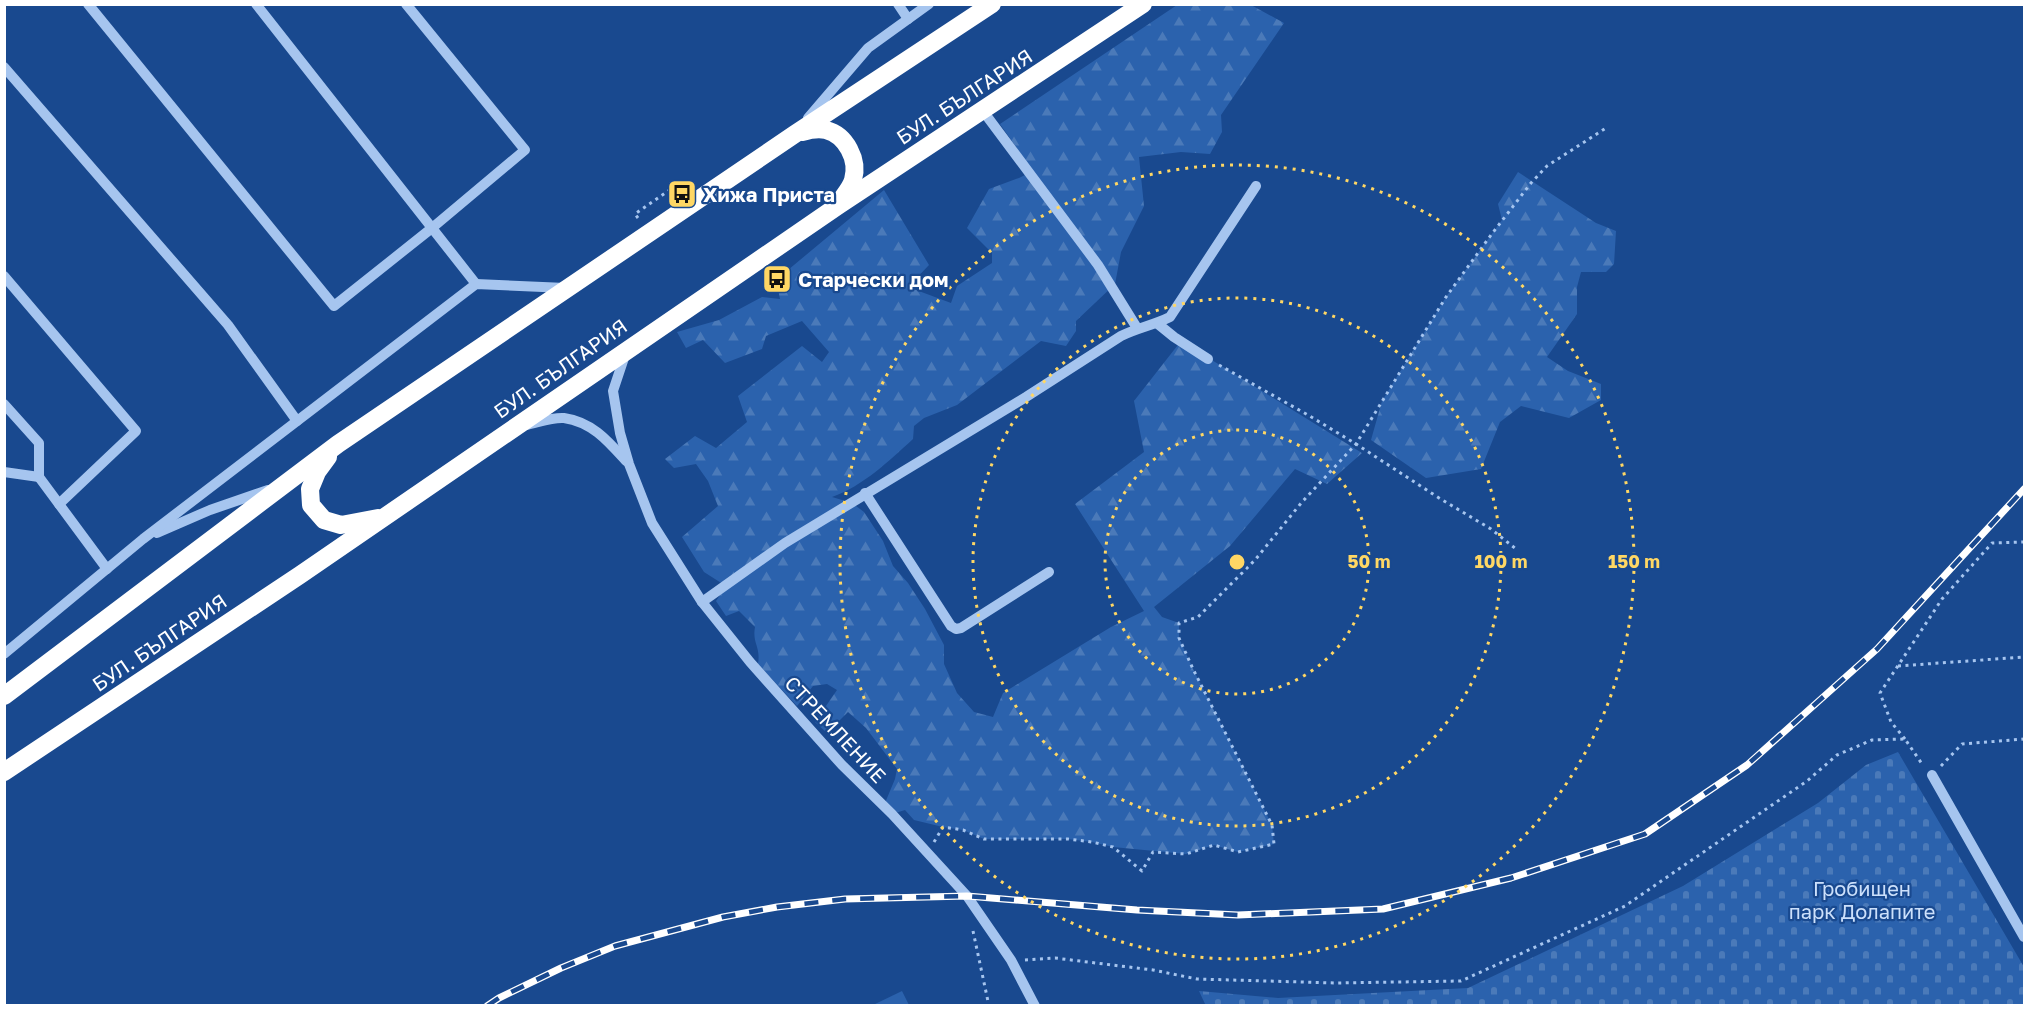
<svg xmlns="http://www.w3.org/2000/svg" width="2029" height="1010" font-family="'Golos Text',sans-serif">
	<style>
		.forest { fill: url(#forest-firs) }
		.cemetery { fill: url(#cemetery-stones) }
		.park { fill: #2b62ad }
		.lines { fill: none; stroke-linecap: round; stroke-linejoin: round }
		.path { stroke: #a6c5ef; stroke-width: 3; stroke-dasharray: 3 4.5; stroke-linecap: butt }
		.minor { stroke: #a6c5ef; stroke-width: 10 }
		.highway { stroke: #fff; stroke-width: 18 }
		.rail-casing { stroke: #fff; stroke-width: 7 }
		.rail { stroke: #19498f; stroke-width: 4.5; stroke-dasharray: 14; stroke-linecap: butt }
		.ring { fill: none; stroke: #ffd764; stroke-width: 3; stroke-dasharray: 3 6 }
		.labels { text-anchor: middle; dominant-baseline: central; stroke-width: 4.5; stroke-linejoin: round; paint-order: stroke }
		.street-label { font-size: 20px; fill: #fff; stroke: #19498f }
		.poi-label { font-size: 20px; font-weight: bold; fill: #fff; stroke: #19498f; text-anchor: start }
		.park-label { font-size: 20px; fill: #cce0fb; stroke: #19498f }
		.centre { fill: #ffd764; stroke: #19498f; stroke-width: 3 }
		.ring-label { font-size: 18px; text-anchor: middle; font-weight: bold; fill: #ffd764; stroke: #19498f; stroke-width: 4.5; stroke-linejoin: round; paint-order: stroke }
	</style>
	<defs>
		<pattern id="forest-firs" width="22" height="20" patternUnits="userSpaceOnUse" patternTransform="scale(1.5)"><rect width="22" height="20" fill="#2b62ad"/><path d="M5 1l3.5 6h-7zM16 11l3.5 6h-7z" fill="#4b7ab9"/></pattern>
		<pattern id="cemetery-stones" width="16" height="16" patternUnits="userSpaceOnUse" patternTransform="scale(1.5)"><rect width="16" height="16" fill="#2b62ad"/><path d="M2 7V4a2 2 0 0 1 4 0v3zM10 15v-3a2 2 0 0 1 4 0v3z" fill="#4b7ab9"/></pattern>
	</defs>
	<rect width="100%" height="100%" fill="#19498f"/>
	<g class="forest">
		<path d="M1177,5H1251L1284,23L1221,115L1222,132L1210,154L1181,152L1139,157L1144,206L1121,252L1115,284L1076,321V331L1066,346L1041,341L957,405L924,418L914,426L913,439C889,461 863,486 832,497L852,503L864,512L883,541L893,566L908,583L925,609L944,645V664L957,693L974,712L993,717L1003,693L1111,627L1144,611L1075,504L1144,452L1134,401L1181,341L1362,453L1327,484L1295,469L1230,546L1154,607L1162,617L1179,623V638L1193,669L1272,825L1274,844L1238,852L1214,845L1186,854L1113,847L1092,842L1068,839H984L963,830L943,827L914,820L905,810L892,814L885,803L895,779L897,769L866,728L848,712L827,733L815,722L837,690L827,684L813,686L797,706L758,664C761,646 752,644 755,627L739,611L726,616L716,601L726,586L704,572L682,537L718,506L708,481L696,464L674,468L665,459L695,436L716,448L747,422L738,396L802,346L822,362L829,352L802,321L766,336L762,349L725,363L703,340L686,348L677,332L719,320L762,297L780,299L776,280L884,190L929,265L908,287L951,303L957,286L992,263V253L967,228L989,189L1019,178L1033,171L1000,124Z"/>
		<polygon points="1518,172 1596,223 1616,231 1614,264 1606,272 1581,272 1577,287 1577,314 1547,357 1568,371 1601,384 1601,400 1569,418 1521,406 1500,422 1481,469 1426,478 1371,440 1382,401 1446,297 1502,220 1498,204"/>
	</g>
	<polygon class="cemetery" points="1898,752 2024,967 2024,1005 1206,1006 1199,991 1278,998 1468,988 1683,886 1818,803 1866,765"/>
	<polygon class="park" points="902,991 909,1005 873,1005"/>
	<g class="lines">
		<g class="path">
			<polyline points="638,218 635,214 678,184 682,190"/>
			<polyline points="1219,365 1308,415 1356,444 1439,498 1491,529 1516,549"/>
			<polyline points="1898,666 2024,657"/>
			<polyline points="1905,739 1891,722 1880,693 1942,599 1992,543 2024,542"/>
			<polyline points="1941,766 1962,744 2024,739"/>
			<polyline points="934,842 943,827 963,830 984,839 1068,839 1092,842 1113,847 1142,871 1153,852 1186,854 1214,845 1238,852 1274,844 1272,825 1193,669 1179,638 1179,623 1198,617 1255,560 1302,502 1356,444 1446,297 1491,235 1531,183 1547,166 1606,128"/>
			<polyline points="973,931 989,1006"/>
			<polyline points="1025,960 1055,958 1153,970 1197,979 1336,983 1461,981 1625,906 1807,781 1837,755 1872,740 1905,739 1922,764"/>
		</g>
		<g class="minor">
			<polyline points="88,4 334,306 432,228 525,150 406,4"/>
			<polyline points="256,4 476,284"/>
			<polyline points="898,4 908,19"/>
			<polyline points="4,67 228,325 297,421"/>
			<polyline points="983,111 1098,265 1137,328"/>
			<polyline points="808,118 868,48 929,4"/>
			<polyline points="4,276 136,431 59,504"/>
			<polyline points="1158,324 1174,337 1208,359"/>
			<polyline points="626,352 613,391 620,433 629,464 652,523 702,602 750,662 842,765 892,814 967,896 1011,960 1035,1006"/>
			<polyline points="4,404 39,443 39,477 107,569"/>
			<path d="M526,425C537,423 552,417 564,418C592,422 608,441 626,461"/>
			<polyline points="4,472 39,477"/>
			<polyline points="865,493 951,626 956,629 961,628 1049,572"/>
			<polyline points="157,533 210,510 268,490"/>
			<path d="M702,602L785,543L1026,397L1121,336C1137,328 1154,325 1170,317L1256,186"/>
			<polyline points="4,654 143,539 476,284 566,288"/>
			<polyline points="1932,775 2024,937"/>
		</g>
		<g class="highway">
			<path d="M802,132C809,130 818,128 826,130C846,135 859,160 853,180C851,187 845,194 841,200"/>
			<polyline points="328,457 317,472 310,489 311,505 324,520 341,525 378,518"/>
			<polyline points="4,696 338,444 795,134 992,4"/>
			<polyline points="4,772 300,575 839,205 1143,4"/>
		</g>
		<g class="rail-casing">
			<polyline id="rail" points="487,1006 499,998 561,968 615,946 723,917 777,907 845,899 967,896 1137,910 1238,915 1383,909 1511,878 1645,834 1747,765 1877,649 2024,489"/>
		</g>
		<use href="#rail" class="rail"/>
	</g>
	<g class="ring">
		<circle cx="1237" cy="562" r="132"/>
		<circle cx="1237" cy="562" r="264"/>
		<circle cx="1237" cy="562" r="397"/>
	</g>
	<defs>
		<g id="bus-square" transform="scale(1.5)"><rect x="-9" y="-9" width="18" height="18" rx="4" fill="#ffd764" stroke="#19498f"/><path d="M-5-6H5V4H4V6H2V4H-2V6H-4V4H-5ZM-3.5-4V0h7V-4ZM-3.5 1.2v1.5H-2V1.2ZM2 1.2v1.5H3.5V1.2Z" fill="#111"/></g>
	</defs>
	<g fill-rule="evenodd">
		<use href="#bus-square" x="682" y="194"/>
		<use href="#bus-square" x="777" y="279"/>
	</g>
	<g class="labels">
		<g class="street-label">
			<text transform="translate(964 96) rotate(-33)">БУЛ. БЪЛГАРИЯ</text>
			<text transform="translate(560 368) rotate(-35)">БУЛ. БЪЛГАРИЯ</text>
			<text transform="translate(159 642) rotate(-34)">БУЛ. БЪЛГАРИЯ</text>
			<text transform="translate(836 729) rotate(47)">СТРЕМЛЕНИЕ</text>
		</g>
		<g class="poi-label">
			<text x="703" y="194">Хижа Приста</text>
			<text x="798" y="279">Старчески дом</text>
		</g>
		<g class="park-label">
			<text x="1862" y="888">Гробищен<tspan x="1862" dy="23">парк Долапите</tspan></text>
		</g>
	</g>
	<circle cx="1237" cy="562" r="9" class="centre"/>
	<g class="ring-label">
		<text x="1369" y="568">50 m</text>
		<text x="1501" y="568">100 m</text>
		<text x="1634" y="568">150 m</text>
	</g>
	<rect width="2029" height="1010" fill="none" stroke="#ffffff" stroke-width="12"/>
</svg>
